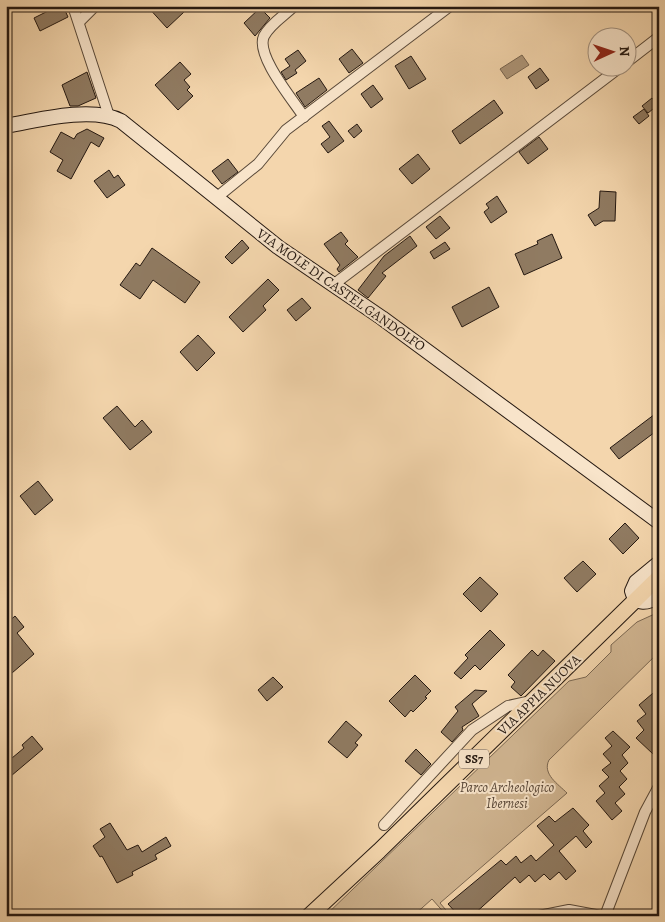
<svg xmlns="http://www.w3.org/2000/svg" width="665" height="922" font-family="Alegreya,serif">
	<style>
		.green { fill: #d1b692; stroke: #7a6752 }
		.water { fill: #ad9578; stroke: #76634f }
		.building { fill: #907b62; stroke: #241811 }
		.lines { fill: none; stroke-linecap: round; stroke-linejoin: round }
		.street-casing { stroke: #584838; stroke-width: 12 }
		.secondary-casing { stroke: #241811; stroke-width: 16 }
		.primary-casing { stroke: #241811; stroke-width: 17 }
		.street { stroke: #f8e4ca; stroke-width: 10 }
		.secondary { stroke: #f8e4ca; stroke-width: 14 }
		.primary { stroke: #f4d6ad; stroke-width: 15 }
		.labels { text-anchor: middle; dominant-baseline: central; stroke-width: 4; stroke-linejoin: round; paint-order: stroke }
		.shield { fill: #f8e4ca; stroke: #645548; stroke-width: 1 }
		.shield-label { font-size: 12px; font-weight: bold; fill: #241811 }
		.street-label { font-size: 14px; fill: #241811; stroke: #f8e4ca }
		.park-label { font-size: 14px; font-style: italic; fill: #584738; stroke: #f8e4ca }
	</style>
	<rect width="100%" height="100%" fill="#f4d6ad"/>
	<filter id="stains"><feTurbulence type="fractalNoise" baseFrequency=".004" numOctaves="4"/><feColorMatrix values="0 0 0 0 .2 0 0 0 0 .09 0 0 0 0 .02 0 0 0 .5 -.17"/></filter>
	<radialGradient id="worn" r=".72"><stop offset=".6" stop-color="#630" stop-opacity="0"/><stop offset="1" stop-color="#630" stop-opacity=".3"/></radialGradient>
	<path class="green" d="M659,612V652L549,760C542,774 558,784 567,793L440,903L451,916H447L432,899L413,916H325L569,681L586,677L611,652V645L637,622Z"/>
	<polygon class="water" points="522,55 529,65 507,79 500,69"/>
	<g class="building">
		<polygon points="48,6 63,6 68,17 40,31 34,18 50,10"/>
		<polygon points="147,6 179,6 184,12 167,28"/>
		<polygon points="260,8 270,18 255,36 244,23"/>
		<polygon points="352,49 363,63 349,73 339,59"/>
		<polygon points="298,50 306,61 295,70 297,73 286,80 281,72 290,66 285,59"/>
		<polygon points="411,56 426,79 409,89 395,66"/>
		<polygon points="180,62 191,74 184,80 190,87 187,90 193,96 178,110 155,85"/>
		<polygon points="540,68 549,80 536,89 528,77"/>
		<polygon points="87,72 96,98 78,106 70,106 62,85"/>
		<polygon points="319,78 327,90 305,107 296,93"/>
		<polygon points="373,85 383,99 371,108 361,94"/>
		<polygon points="652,98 658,105 648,113 642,106"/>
		<polygon points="494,100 503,113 460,144 452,131"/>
		<polygon points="644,109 649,116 639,124 633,117"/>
		<polygon points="329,121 344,141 328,153 321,144 330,137 322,126"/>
		<polygon points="357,124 362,131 354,138 348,131"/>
		<polygon points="87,129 104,138 99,147 91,142 71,179 57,171 63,160 50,152 61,132 74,139 77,134"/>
		<polygon points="539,137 548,149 528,164 519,152"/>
		<polygon points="418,154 430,169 412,184 399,169"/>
		<polygon points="228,159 238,172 222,184 212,171"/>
		<polygon points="109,170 114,178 118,175 125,185 107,198 94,181"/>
		<polygon points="600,191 616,192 615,221 603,221 595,226 588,215 599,208"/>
		<polygon points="497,196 507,212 491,223 484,212 489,208 486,204"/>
		<polygon points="440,216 450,228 436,239 426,227"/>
		<polygon points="341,232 348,241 345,244 358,257 339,272 337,269 340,265 324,244"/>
		<polygon points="552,234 562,258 524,275 515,254 538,244 537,241"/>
		<polygon points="410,236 417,246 382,273 386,276 368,298 358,290 384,256"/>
		<polygon points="242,240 249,248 232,264 225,257"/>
		<polygon points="445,242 450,249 434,259 430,252"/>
		<polygon points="152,248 200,282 185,303 153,280 140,299 120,285 136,263 140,266"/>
		<polygon points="268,279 279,290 263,306 266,310 243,332 229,317"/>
		<polygon points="489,287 499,307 462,327 452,307"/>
		<polygon points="302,298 311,308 296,321 287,310"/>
		<polygon points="198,335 215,353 197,371 180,352"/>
		<polygon points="117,406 135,427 142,420 152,432 130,450 103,418"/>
		<polygon points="659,411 659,429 619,459 610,448"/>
		<polygon points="38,481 53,500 35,515 20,496"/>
		<polygon points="625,523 639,538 623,554 609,539"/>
		<polygon points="583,561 596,574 577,592 564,578"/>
		<polygon points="480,577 498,594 481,612 463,594"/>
		<polygon points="15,616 24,627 17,633 34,654 12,673 6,667 6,624"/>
		<polygon points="490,630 505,645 480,670 475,665 461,679 454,673 468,658 465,655"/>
		<polygon points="532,650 538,656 543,650 555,661 521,696 511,687 515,682 508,675"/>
		<polygon points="415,675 431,691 425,697 427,698 413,712 411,710 405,717 389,701"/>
		<polygon points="273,677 283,687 267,701 258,690"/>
		<polygon points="659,688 659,719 655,722 659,726 659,733 654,738 659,744 659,749 653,754 636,738 644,730 637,721 646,714 639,705"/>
		<polygon points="475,690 487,691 472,704 479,716 462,727 463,730 452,742 441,732 458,711 455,707"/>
		<polygon points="346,721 362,735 355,743 358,745 347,758 328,742"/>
		<polygon points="613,731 630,747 622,755 628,763 620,771 627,779 619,787 625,794 615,803 622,811 612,820 596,801 605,793 599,786 609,777 602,770 611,763 603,754 612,746 605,738"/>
		<polygon points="32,736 43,749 11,776 6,771 6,763 24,748 22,745"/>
		<polygon points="416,749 431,764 421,775 405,761"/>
		<polygon points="573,808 589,825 583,831 592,842 586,848 576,836 559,851 576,871 566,880 559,872 550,880 544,874 535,882 529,875 520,883 515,877 472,916 459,916 448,904 501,860 506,865 516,856 521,863 531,855 536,861 554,845 537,826 549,816 555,822"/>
		<polygon points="110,823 127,850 138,845 142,852 166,837 171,846 155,855 157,859 132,872 133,875 117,883 102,856 100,857 93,846 105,837 100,829"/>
	</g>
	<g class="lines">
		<g class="street-casing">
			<g id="street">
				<polyline points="73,6 109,116"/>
				<path d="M294,6C285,15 270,24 264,36C255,55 293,100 304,117"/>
				<polyline points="79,22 95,6"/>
				<polyline points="628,61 659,37"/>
				<polyline points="216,198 258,164 286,130 450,6"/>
				<polyline points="333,285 619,68"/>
				<polyline points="384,825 472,730 508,706 531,701"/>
				<polyline points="539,916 569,910 601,916"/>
				<polyline points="605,916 645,812 659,786"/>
			</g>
		</g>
		<g class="secondary-casing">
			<g id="secondary">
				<path d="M6,126C38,120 92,106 121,121L278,247L382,318L659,522"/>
				<path d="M659,563L636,582L632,591C636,606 648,603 659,596"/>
			</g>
		</g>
		<g class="primary-casing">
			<polyline id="primary" points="309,916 379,851 659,577"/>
		</g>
		<use href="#street" class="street"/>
		<use href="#secondary" class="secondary"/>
		<use href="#primary" class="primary"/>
	</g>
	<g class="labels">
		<rect class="shield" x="459" y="749.5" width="30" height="19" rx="4"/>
		<g class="shield-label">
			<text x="474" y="759">SS7</text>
		</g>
		<g class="street-label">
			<text transform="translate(341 290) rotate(35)">VIA MOLE DI CASTEL GANDOLFO</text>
			<text transform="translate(539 695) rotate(-44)">VIA APPIA NUOVA</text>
		</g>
		<g class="park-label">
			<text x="507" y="787">Parco Archeologico<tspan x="507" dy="16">Ibernesi</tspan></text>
		</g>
	</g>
	<rect width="665" height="922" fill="none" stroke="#f4d6ad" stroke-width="25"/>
	<rect x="8" y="8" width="650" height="907" fill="none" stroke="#241811" stroke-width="2.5"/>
	<rect x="12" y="12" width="640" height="897" fill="none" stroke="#241811"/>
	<g transform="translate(612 52) rotate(87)"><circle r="24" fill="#f8e4ca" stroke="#a39280"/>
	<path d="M0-4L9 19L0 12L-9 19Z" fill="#8f2418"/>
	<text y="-8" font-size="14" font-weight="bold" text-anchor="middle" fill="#241811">N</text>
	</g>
	<rect width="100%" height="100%" filter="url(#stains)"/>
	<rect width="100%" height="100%" fill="url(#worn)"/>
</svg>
